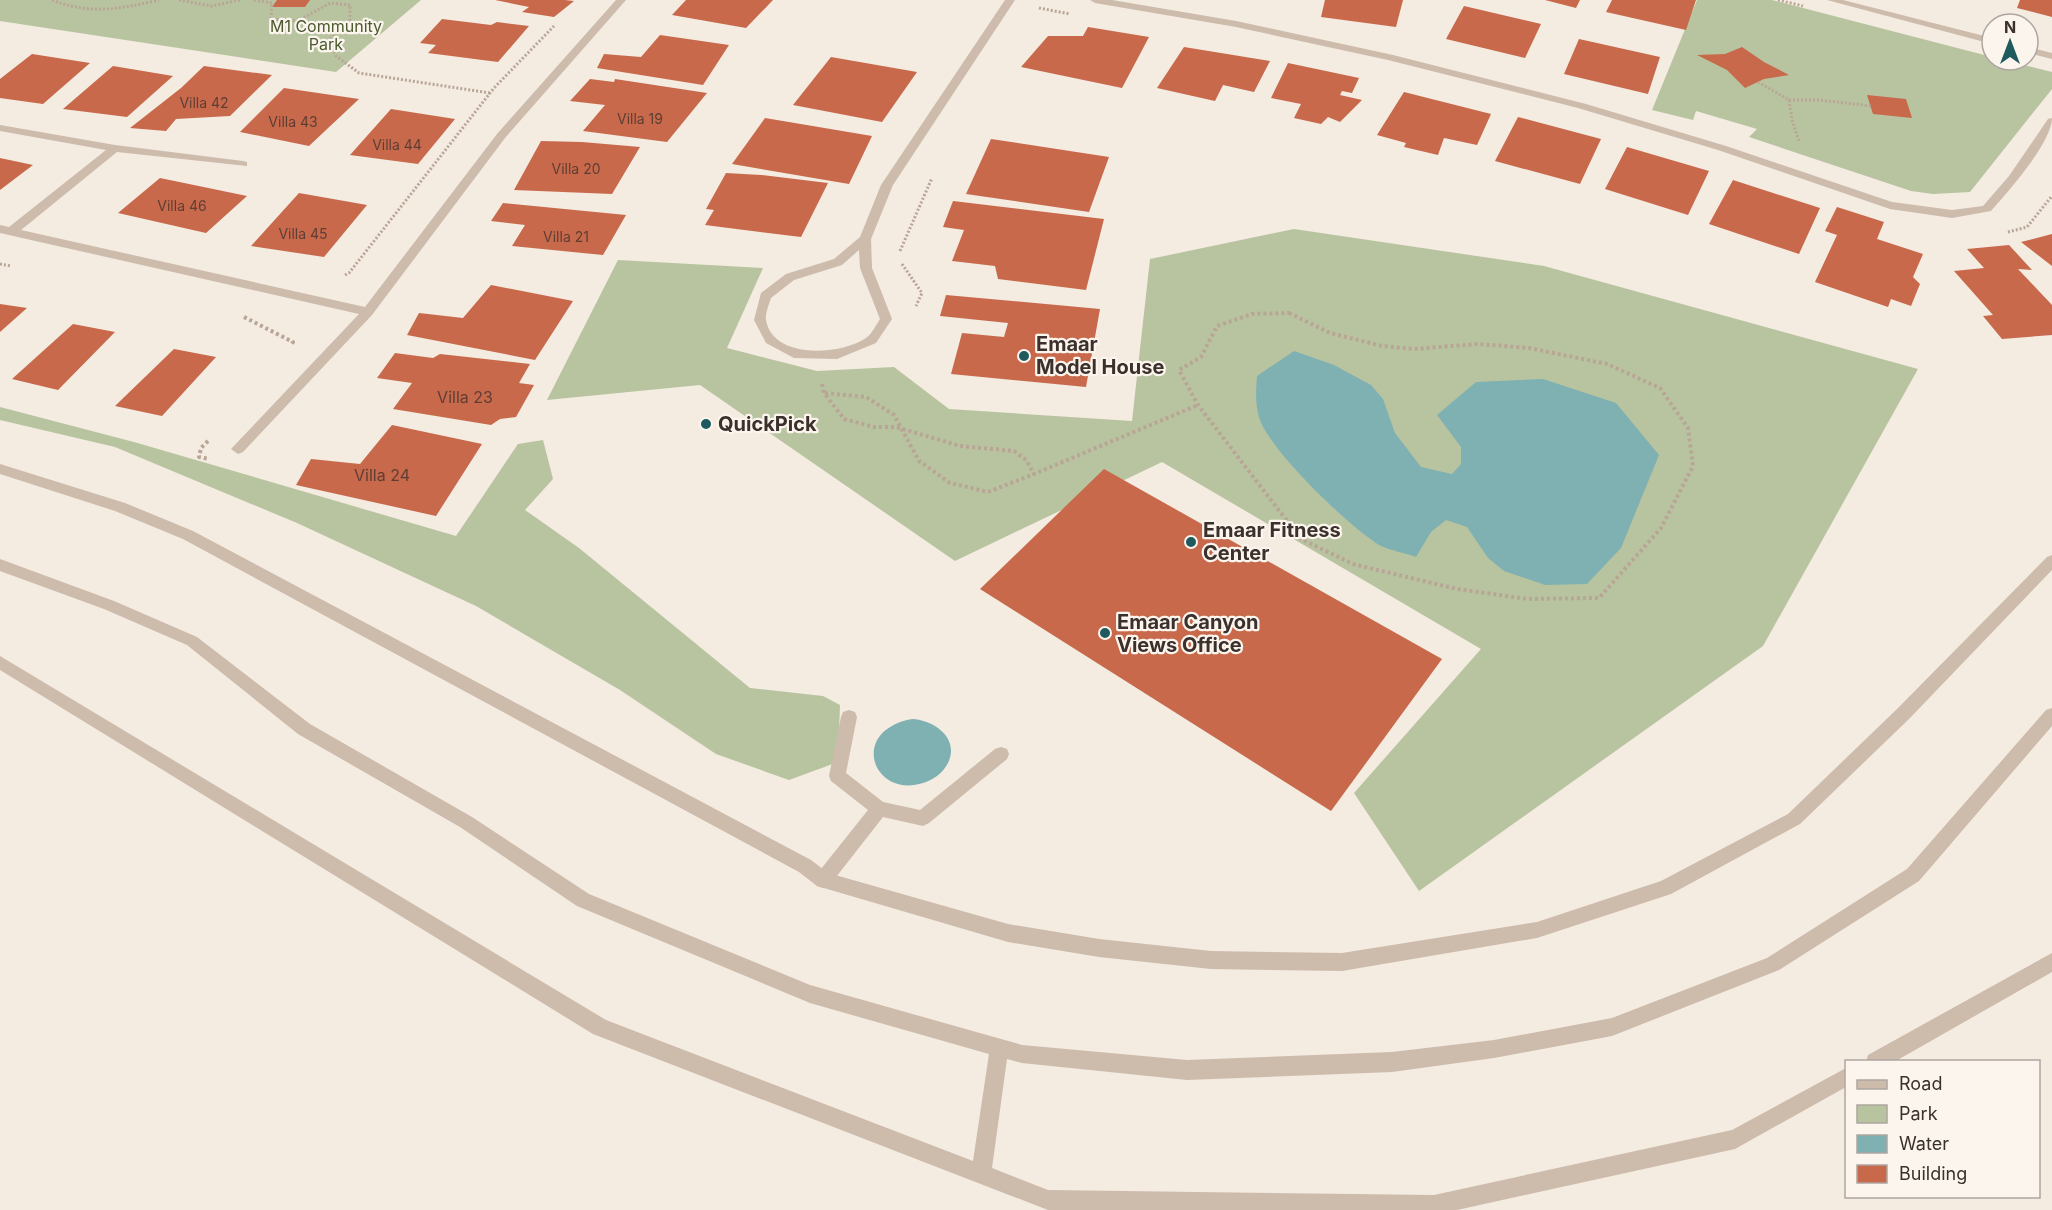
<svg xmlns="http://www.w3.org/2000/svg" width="2052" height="1210" font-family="Inter,sans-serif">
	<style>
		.green { fill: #b8c4a0 }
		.water { fill: #7fb0b2 }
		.building { fill: #c8694b }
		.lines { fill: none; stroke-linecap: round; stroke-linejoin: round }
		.path-far1 { stroke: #b9a596; stroke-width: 3; stroke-dasharray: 2 2; stroke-linecap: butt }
		.path { stroke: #b9a596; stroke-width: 4; stroke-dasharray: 3 3; stroke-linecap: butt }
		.lane { fill: #cdbbac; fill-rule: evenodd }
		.street { fill: #cdbbac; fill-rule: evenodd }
		.poi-dot { fill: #1f5a5e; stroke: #fbf5ee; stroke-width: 2 }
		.labels { text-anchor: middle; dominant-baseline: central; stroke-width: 4.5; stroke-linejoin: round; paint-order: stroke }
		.far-number-label { font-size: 14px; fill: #5e3e33 }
		.far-park-label { font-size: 16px; fill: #4a5a2e; stroke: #fbf5ee }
		.number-label { font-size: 16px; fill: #5e3e33 }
		.poi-label { font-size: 20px; font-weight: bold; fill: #3b302b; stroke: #fbf5ee; text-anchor: start }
	</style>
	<rect width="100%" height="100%" fill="#f4ebe1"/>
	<g class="green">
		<polygon points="0,0 421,0 336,72 0,21"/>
		<polygon points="1697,0 1772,0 1992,57 1992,60 2004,60 2052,72 2052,89 1970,192 1933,194 1911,191 1749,137 1757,129 1696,111 1693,120 1652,110"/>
		<polygon points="1294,229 1544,266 1918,369 1763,646 1419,891 1354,793 1481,649 1162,462 955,561 700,385 547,400 618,260 763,268 727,348 817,371 894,367 949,409 1132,421 1150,259"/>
		<polygon points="0,407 134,442 456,536 518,444 543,440 553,479 525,510 579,548 750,688 823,696 840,705 838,762 789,780 716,754 620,690 476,606 297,523 115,447 0,420"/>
	</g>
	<g class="water">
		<path d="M1294,351L1334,365L1371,385L1383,399L1395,433L1421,467L1452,474L1461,464V447L1437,415L1476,382L1543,379L1616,403L1659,455L1621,548L1587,584L1545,585L1504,571L1488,558L1467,527L1446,520L1431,532L1416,557C1405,553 1392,551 1381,546C1352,530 1267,448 1259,417C1255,404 1256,389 1257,376Z"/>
		<path d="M912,719C934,720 960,738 948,763C943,773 933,780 923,783C873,799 848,731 912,719Z"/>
	</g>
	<g class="building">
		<polygon points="277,0 310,0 305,7 272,7"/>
		<polygon points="495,0 565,0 574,1 554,17 522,12 529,7"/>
		<polygon points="686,0 773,0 746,28 672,15"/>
		<polygon points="1325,0 1403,0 1396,27 1321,17"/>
		<polygon points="1545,0 1580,0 1576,8"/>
		<polygon points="1612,0 1696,0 1686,30 1606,12"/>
		<polygon points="2020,0 2052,0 2052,17 2017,8"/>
		<polygon points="1464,6 1541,24 1525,58 1446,39"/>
		<polygon points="442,19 491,25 497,22 529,26 498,62 428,53 436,45 420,43"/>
		<polygon points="1088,27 1149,37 1122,88 1021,67 1048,36 1083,36"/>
		<polygon points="660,35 729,45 703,85 597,68 604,54 641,57"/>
		<polygon points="1579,39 1660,57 1648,94 1564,74"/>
		<polygon points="1184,47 1270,61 1254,92 1223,85 1215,101 1157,88"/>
		<polygon points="1742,47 1764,62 1789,75 1764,79 1745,88 1727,70 1697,55 1725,54"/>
		<polygon points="32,54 90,63 43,104 0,98 0,79"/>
		<polygon points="831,57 917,72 882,122 793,105"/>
		<polygon points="1288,63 1359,78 1352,93 1342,91 1340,95 1362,100 1340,122 1328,117 1321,124 1294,118 1301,104 1271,98"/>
		<polygon points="113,66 173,76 127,117 63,109"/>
		<polygon points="204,66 272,75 230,116 176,119 166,131 130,128 181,88"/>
		<polygon points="590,79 614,82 615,79 707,93 667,142 583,131 605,105 570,101"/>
		<polygon points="284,88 359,99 309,146 240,132"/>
		<polygon points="1404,92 1491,114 1477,145 1444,138 1438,155 1404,147 1406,143 1377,135"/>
		<polygon points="1867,95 1906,99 1912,118 1873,114"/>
		<polygon points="391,109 455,119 418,164 350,155"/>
		<polygon points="1518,117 1601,139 1580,184 1495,161"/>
		<polygon points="765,118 872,136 849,184 732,164"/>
		<polygon points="991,139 1109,157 1089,212 966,194"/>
		<polygon points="541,141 582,142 640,147 612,194 514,190"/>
		<polygon points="1627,147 1709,171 1688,215 1605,189"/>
		<polygon points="0,158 33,165 0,190"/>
		<polygon points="726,173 761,175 828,183 801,237 705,225 714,210 706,209"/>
		<polygon points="160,178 247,196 206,233 118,213"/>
		<polygon points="1733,180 1820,208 1799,254 1709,224"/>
		<polygon points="299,193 367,205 324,257 251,246"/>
		<polygon points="953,201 1104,219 1086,290 998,279 995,266 952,261 964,230 943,227"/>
		<polygon points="503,203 626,215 603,255 512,246 525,225 491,221"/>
		<polygon points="1837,207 1884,222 1877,239 1923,254 1913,277 1920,284 1911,306 1891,299 1888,307 1815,282 1837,235 1825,231"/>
		<polygon points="2052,234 2052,266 2021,242"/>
		<polygon points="2009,245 2032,270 2018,269 2052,305 2052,335 2002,339 1983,316 1993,315 1954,271 1984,268 1967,249"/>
		<polygon points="491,285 573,301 535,360 407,335 419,313 463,318"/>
		<polygon points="946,295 1100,309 1086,387 951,374 962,333 1004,337 1008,323 940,316"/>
		<polygon points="0,304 27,308 0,332"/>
		<polygon points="73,324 115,332 58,390 12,379"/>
		<polygon points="174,349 216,357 162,416 115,406"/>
		<polygon points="395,353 433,358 440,354 530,364 519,383 534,385 516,417 500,419 491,425 393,409 412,383 377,378"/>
		<polygon points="392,425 482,444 436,516 296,485 311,459 360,464"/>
		<polygon points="1104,469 1442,659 1331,811 980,589"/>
	</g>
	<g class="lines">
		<g class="path-far1">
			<path d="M52,0C89,15 121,9 159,0"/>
			<polyline points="179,0 212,6 240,0"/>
			<polyline points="254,0 272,3 271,19 298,21 330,3 350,5 350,23 329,39 336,56 359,73 490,93"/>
			<polyline points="1778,0 1803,6"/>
			<polyline points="1039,8 1070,14"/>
			<polyline points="1758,82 1789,100 1792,120 1799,141"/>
			<polyline points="1789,100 1819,100 1871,106"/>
			<polyline points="2008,232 2027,227 2052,196"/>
			<polyline points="900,251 932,178"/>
			<polyline points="0,264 11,266"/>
			<polyline points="902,264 922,293 916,306"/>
			<polyline points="345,275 349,273 494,88 554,26"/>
		</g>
		<g class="path">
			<polygon points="1289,313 1330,333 1382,346 1413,349 1478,344 1529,348 1607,364 1660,388 1688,428 1693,466 1661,528 1599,598 1528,599 1457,589 1353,564 1301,539 1198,405 1179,370 1201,357 1217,326 1252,314"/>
			<polyline points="244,317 293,342 291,345"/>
			<polyline points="822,384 824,393 844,419 874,427 896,427 960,446 1014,451 1026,460 1034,474 1198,405"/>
			<polyline points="825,393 866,397 894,415 919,461 950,483 988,492 1034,474"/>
			<polyline points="208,441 201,448 199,457 209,459"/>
		</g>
		<polygon class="lane" points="849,710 855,712 857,717 846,773 883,802 920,810 995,749 1001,747 1007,749 1009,754 1007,759 929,823 923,826 883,817 829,886 823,888 817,886 814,880 817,874 868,810 831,781 829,776 841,717 843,712"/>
		<g class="street">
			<polygon points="616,0 626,0 505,138 372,315 243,452 238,454 231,449 359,314 0,233 0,225 9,227 106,150 0,131 0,125 115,145 243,161 247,162 247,166 117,152 21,230 365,307 497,134"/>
			<path d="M1005,0H1015L893,185L871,239L872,268L892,319L876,343L837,359L794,358L766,343L754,320L761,293L786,274L834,259L860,237L881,185ZM859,250L860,268L880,319C876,325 872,334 866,338C841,355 773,360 766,320C765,314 769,304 771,298L794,280L842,265Z"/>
			<path d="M1090,0H1112L1236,21L1393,55L1586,104L1726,146L1892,202L1952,210L1983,206L2009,176L2048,119L2052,118C2052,142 2008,192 1991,211L1952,218L1890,209L1718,150L1578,108L1388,60L1236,27L1095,3Z"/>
			<polygon points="1827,0 1843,0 1992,38 1992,44"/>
			<polygon points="2028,47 2052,53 2052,59 2028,53"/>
			<polygon points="0,464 125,503 193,531 811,860 828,873 1008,924 1099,939 1211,951 1342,953 1537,922 1661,881 1788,814 1897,709 2047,557 2052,555 2052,570 1909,719 1800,824 1671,894 1537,938 1342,971 1211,969 1099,957 1008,942 817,886 799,872 183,539 115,511 0,474"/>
			<polygon points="0,559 114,601 197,637 310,724 472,817 589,894 810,985 1022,1045 1187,1060 1392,1052 1494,1040 1612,1018 1767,958 1907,869 2046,710 2052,708 2052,726 1919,881 1779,970 1612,1036 1494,1058 1392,1072 1187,1080 1022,1063 1007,1059 992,1168 1048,1190 1434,1195 1732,1130 1846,1068 1846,1087 1735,1149 1457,1210 1048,1210 593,1034 0,670 0,656 606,1020 973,1161 989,1054 810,1003 577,906 460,827 298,734 187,645 104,609 0,571"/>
			<polygon points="2052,953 2052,972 1894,1062 1866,1062 1868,1055"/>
		</g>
	</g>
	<g class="poi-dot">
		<circle cx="1024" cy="356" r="6"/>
		<circle cx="706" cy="424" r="6"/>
		<circle cx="1191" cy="542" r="6"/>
		<circle cx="1105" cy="633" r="6"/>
	</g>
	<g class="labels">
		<g class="far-number-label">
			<text x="204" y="102">Villa 42</text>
			<text x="640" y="118">Villa 19</text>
			<text x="293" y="121">Villa 43</text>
			<text x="397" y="144">Villa 44</text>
			<text x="576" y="168">Villa 20</text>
			<text x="182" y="205">Villa 46</text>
			<text x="303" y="233">Villa 45</text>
			<text x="566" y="236">Villa 21</text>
		</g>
		<g class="far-park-label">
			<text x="326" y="26">M1 Community<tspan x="326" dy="18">Park</tspan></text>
		</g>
		<g class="number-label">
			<text x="465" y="397">Villa 23</text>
			<text x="382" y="475">Villa 24</text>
		</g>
		<g class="poi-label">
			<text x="1036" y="344">Emaar<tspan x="1036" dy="23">Model House</tspan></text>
			<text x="718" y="424">QuickPick</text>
			<text x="1203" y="530">Emaar Fitness<tspan x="1203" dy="23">Center</tspan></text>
			<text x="1117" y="622">Emaar Canyon<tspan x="1117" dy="23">Views Office</tspan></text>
		</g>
	</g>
	<rect x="1845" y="1060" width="195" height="138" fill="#fbf5ee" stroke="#aea6a0" stroke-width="1.5"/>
	<rect x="1857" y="1080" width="30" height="9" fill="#cdbbac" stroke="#aea6a0" stroke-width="1.5"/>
	<text x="1899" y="1090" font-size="18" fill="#3b302b">Road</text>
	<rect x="1857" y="1105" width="30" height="18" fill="#b8c4a0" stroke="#aea6a0" stroke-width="1.5"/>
	<text x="1899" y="1120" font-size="18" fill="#3b302b">Park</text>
	<rect x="1857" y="1135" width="30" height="18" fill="#7fb0b2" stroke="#aea6a0" stroke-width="1.5"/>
	<text x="1899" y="1150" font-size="18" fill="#3b302b">Water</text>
	<rect x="1857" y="1165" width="30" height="18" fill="#c8694b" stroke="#aea6a0" stroke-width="1.5"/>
	<text x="1899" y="1180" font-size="18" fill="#3b302b">Building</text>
	<g transform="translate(2010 42)"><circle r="28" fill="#fbf5ee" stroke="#aea6a0" stroke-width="1.5"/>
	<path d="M0-4.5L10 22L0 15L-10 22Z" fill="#1f5a5e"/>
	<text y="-9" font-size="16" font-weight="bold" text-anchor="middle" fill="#3b302b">N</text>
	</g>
</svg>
